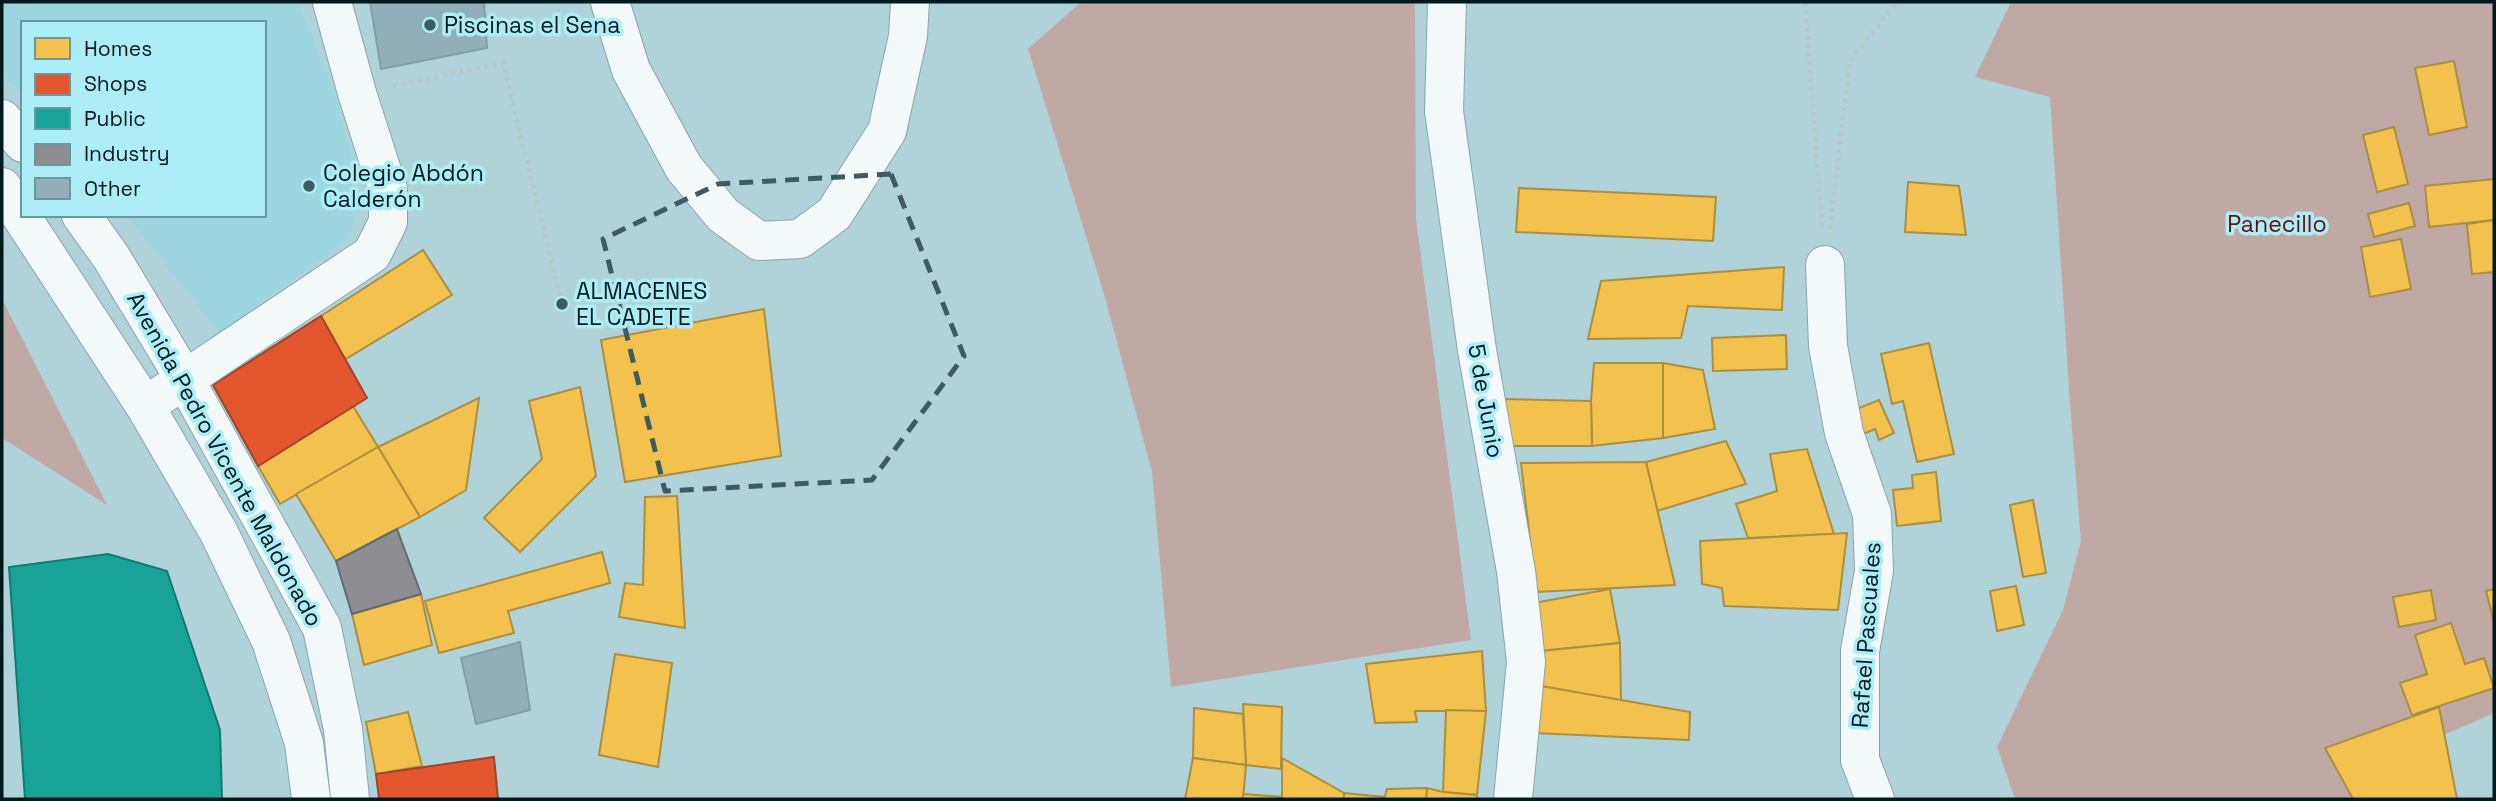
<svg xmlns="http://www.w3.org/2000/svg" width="2496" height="801" font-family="'Space Grotesk',sans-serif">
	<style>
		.built { fill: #9dd6e0 }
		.forest { fill: #c0a8a5 }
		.homes { fill: #f2c14e; stroke: #aa8f40; stroke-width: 2 }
		.shops { fill: #e4572e; stroke: #a04529; stroke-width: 2 }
		.public { fill: #17a398; stroke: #107a73; stroke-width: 2 }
		.industry { fill: #8d8d92; stroke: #636a6f; stroke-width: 2 }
		.building { fill: #91afb8; stroke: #849ea5; stroke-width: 2 }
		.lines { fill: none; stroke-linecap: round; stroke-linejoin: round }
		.street-casing { stroke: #8aa5aa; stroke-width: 40 }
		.secondary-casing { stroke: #8aa5aa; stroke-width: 40 }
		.path { stroke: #bbc5c7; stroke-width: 4.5; stroke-dasharray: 3.5 5; stroke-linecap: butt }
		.street { stroke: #f3f8f9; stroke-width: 38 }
		.secondary { stroke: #f3f8f9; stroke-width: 38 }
		.marked { fill: none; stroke: #3e5b60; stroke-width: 5; stroke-dasharray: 14 9; stroke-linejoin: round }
		.poi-dot { fill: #3e5b60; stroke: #acedf8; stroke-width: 2.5 }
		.labels { text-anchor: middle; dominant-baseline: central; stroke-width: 7; stroke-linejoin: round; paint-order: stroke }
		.poi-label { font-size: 23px; fill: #011a1e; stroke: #acedf8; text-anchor: start }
		.park-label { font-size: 23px; fill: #650e08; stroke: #acedf8 }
		.street-label { font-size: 23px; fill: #011a1e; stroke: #acedf8 }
	</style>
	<rect width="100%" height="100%" fill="#b0d3da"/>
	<polygon class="built" points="8,2 295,2 302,12 335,93 352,159 357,213 347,241 219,333 126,215 264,215 264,23 23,23 23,95 2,75 2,8"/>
	<g class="forest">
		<polygon points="1081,2 1415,2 1416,218 1471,640 1171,687 1152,472 1104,294 1028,49"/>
		<polygon points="2011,2 2494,2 2494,713 2380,763 2375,799 2015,799 1997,747 2063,610 2081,541 2070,404 2050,97 1975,77"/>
		<polygon points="2,299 107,505 2,438"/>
	</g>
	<g class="homes">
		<polygon points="2454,61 2467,127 2429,135 2415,68"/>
		<polygon points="2394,127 2408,184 2377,192 2363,135"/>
		<polygon points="2494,179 2494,220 2429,227 2425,186"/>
		<polygon points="1908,182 1959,186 1966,235 1905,232"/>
		<polygon points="1519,188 1716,197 1713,241 1516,232"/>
		<polygon points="2409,203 2415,226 2374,237 2368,214"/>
		<polygon points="2494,220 2494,272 2472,274 2467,224"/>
		<polygon points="2401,239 2411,289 2370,297 2361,247"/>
		<polygon points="423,250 452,295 344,360 321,316"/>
		<polygon points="1784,267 1782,310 1688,306 1681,338 1588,339 1601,281"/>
		<polygon points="764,309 781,456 625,482 601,340"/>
		<polygon points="1786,335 1787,369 1713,371 1712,338"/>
		<polygon points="1929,343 1954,454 1917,462 1903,401 1892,404 1881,354"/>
		<polygon points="1594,363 1663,363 1663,438 1592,446 1591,401"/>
		<polygon points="1663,363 1703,370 1715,429 1663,438"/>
		<polygon points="580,387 596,476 520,552 484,518 542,459 529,401"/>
		<polygon points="479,398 466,490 420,517 378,447"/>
		<polygon points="1500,399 1591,401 1592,446 1508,446"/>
		<polygon points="1879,400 1894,433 1879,440 1875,429 1834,446 1824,422"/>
		<polygon points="353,406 378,447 280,504 258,466"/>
		<polygon points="1726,441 1746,484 1657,511 1646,462"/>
		<polygon points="378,447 420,517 336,561 296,494"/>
		<polygon points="1807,449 1834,534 1748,538 1736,504 1777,491 1770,454"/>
		<polygon points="1646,462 1675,585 1536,592 1521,463"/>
		<polygon points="1936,472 1941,521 1897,526 1893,490 1913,488 1912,475"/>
		<polygon points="677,496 685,628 619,617 625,583 643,585 645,497"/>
		<polygon points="2033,500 2046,573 2023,577 2010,505"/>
		<polygon points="1847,533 1838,610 1724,606 1722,588 1702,584 1700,541"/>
		<polygon points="602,552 610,583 508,611 514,633 439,653 425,601"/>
		<polygon points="2016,586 2024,625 1997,631 1990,591"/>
		<polygon points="1610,589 1620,643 1541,651 1534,603"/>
		<polygon points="2494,589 2494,622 2486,591"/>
		<polygon points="2431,590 2436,620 2399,627 2393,597"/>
		<polygon points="421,594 432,645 364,665 352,614"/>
		<polygon points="2451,623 2465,664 2484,658 2494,688 2412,715 2400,683 2427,674 2415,635"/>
		<polygon points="1620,643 1621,701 1541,686 1541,651"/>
		<polygon points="1482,651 1486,711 1415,711 1417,722 1375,723 1366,664"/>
		<polygon points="615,654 672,663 658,767 599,755"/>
		<polygon points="1541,686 1690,712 1689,740 1534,733"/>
		<polygon points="1243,704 1282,707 1281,769 1246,765"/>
		<polygon points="2439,707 2457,799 2353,799 2325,748"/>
		<polygon points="1194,708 1243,714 1246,765 1193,758"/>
		<polygon points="1446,710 1486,711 1477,795 1443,792"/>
		<polygon points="408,712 422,766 376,774 366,722"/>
		<polygon points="1193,758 1246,765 1243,799 1185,799"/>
		<polygon points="1282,758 1344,793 1344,799 1282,799"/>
		<polygon points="1427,788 1443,792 1477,795 1477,799 1426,799"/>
		<polygon points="1427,788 1426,799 1384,799 1387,789"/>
		<polygon points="1344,793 1384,797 1384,799 1344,799"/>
		<polygon points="1243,794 1282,797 1282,799 1243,799"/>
	</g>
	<g class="shops">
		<polygon points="321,316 367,398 258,466 213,385"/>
		<polygon points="494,757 498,799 379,799 376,774"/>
	</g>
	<polygon class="public" points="108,554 167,571 220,730 222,799 25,799 9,567"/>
	<polygon class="industry" points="397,529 421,594 352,614 336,561"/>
	<g class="building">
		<polygon points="370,2 484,2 487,48 381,69"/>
		<polygon points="520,642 530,710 476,724 461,658"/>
	</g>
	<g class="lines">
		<g class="street-casing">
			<g id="street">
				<polyline points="610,2 631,70 684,168 723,215 759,241 800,239 834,214 887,131 908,36 910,2"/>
				<polyline points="1825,265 1828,346 1844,433 1872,514 1874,571 1860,651 1860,760 1875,799"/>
				<polyline points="145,406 372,254 388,222 388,190 357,93 332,2"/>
			</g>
		</g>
		<g class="secondary-casing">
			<g id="secondary">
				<polyline points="1447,2 1444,111 1477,350 1516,571 1526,662 1513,799"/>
				<polyline points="2,119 23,143"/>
				<polyline points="2,187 145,406 219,533 271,641 304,743 311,799"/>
				<polyline points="81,215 111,257 184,378 322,628 343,729 350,799"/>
			</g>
		</g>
		<g class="path">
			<polyline points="1805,2 1822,229"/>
			<polyline points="393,86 503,63 562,304"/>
			<polyline points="1830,229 1850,61 1897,2"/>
		</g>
		<use href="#street" class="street"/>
		<use href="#secondary" class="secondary"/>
	</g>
	<path class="marked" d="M891,174L964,356L872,480L665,491L603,239L718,184Z"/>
	<g class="poi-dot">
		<circle cx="430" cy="25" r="7"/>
		<circle cx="309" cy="186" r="7"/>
		<circle cx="562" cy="304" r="7"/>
	</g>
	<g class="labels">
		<g class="poi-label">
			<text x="444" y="25">Piscinas el Sena</text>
			<text x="323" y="173">Colegio Abdón<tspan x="323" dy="26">Calderón</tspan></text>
			<text x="576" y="291">ALMACENES<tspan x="576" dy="26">EL CADETE</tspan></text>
		</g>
		<g class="park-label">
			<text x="2277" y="224">Panecillo</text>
		</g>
		<g class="street-label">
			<text transform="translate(1486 401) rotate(80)">5 de Junio</text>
			<text transform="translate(225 459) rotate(61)">Avenida Pedro Vicente Maldonado</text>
			<text transform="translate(1866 635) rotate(-86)">Rafael Pascuales</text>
		</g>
	</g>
	<rect width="2496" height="801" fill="none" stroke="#011a1e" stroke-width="7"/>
	<rect x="21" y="21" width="245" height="196" fill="#acedf8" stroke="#6899a1" stroke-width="2"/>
	<rect x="35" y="38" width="35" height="21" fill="#f2c14e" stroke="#6899a1" stroke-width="2"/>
	<text x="84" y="56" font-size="21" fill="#011a1e">Homes</text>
	<rect x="35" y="74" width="35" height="21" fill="#e4572e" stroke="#6899a1" stroke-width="2"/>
	<text x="84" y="91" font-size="21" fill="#011a1e">Shops</text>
	<rect x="35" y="108" width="35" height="21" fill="#17a398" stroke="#6899a1" stroke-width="2"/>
	<text x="84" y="126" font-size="21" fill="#011a1e">Public</text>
	<rect x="35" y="144" width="35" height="21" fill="#8d8d92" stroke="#6899a1" stroke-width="2"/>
	<text x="84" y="161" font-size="21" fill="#011a1e">Industry</text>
	<rect x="35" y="178" width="35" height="21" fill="#91afb8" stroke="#6899a1" stroke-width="2"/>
	<text x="84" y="196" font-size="21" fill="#011a1e">Other</text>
</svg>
